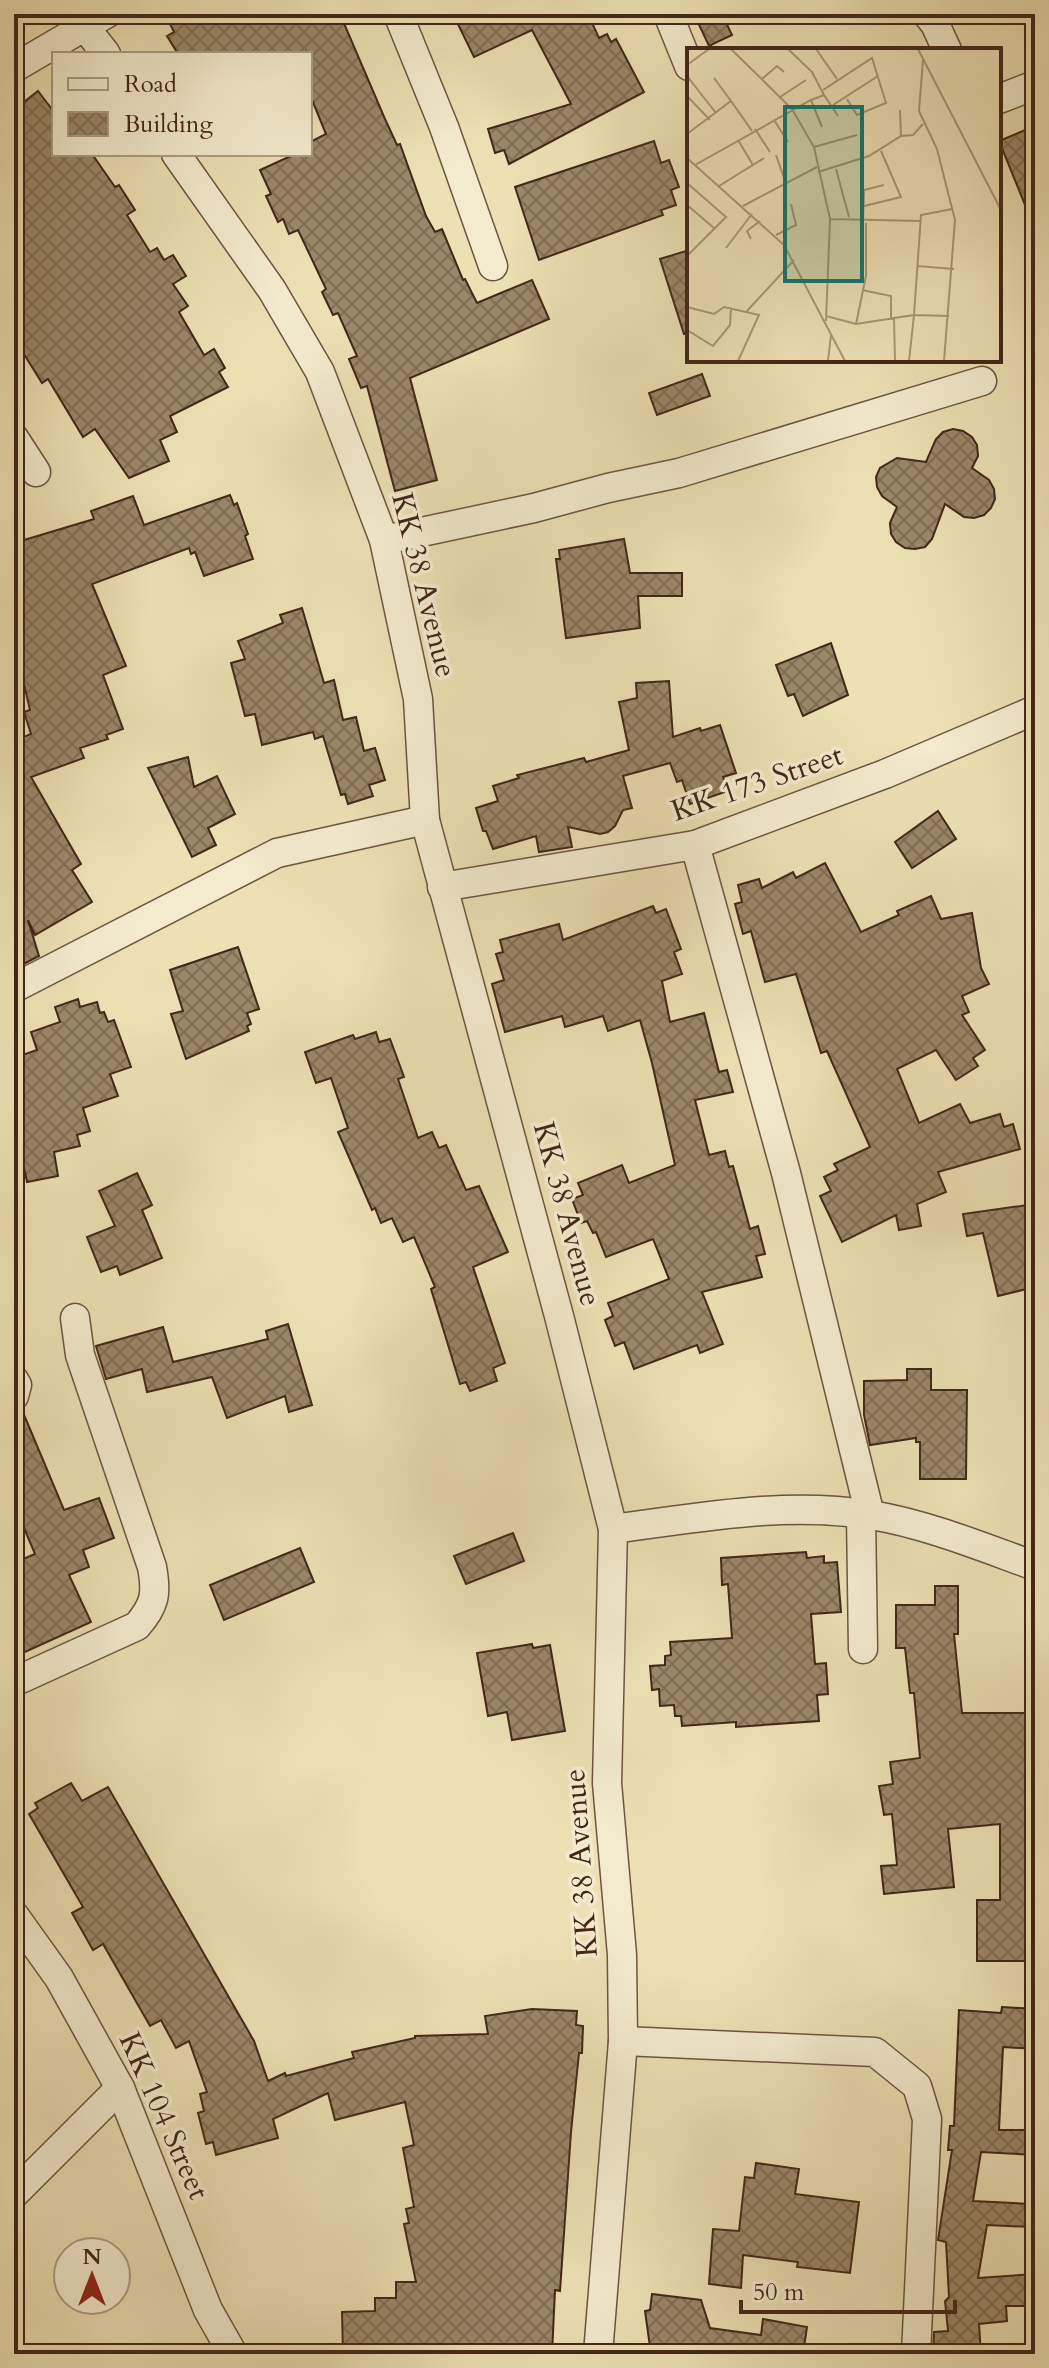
<svg xmlns="http://www.w3.org/2000/svg" width="1049" height="2368" font-family="Cardo,serif">
	<style>
		.building { fill: url(#building-cross-hatch); stroke: #442618; stroke-width: 2 }
		.lines { fill: none; stroke-linecap: round; stroke-linejoin: round }
		.minor-casing { stroke: #6e543f; stroke-width: 31 }
		.minor { stroke: #f3ebce; stroke-width: 28 }
		.labels { text-anchor: middle; dominant-baseline: central; stroke-width: 7; stroke-linejoin: round; paint-order: stroke }
		.street-label { font-size: 30px; fill: #442618; stroke: #f3ebce }
		.inset-road { fill: none; stroke: #a99676; stroke-width: 2 }
		.view { fill: #0f766e; fill-opacity: 0.15; stroke: #0f766e; stroke-width: 4 }
		.inset-edge { fill: none; stroke: #442618; stroke-width: 4 }
	</style>
	<defs>
		<pattern id="building-cross-hatch" width="8" height="8" patternUnits="userSpaceOnUse" patternTransform="scale(2)"><rect width="8" height="8" fill="#9b8769"/><path d="M0 0l8 8M0 8l8-8" fill="none" stroke="#806e55"/></pattern>
	</defs>
	<rect width="100%" height="100%" fill="#ece0b4"/>
	<filter id="stains"><feTurbulence type="fractalNoise" baseFrequency=".0025" numOctaves="4"/><feColorMatrix values="0 0 0 0 .2 0 0 0 0 .09 0 0 0 0 .02 0 0 0 .5 -.17"/></filter>
	<radialGradient id="worn" r=".72"><stop offset=".6" stop-color="#630" stop-opacity="0"/><stop offset="1" stop-color="#630" stop-opacity=".3"/></radialGradient>
	<g class="building">
		<polygon points="165,14 340,14 385,119 397,145 400,144 426,216 435,232 442,229 463,280 465,279 477,303 532,280 549,319 410,378 437,480 395,491 367,386 361,388 349,359 357,356 338,313 333,315 322,292 326,289 298,230 289,234 283,219 278,222 266,196 271,194 260,170 295,154 310,154 310,142 326,134 310,95 310,54 178,54 167,36 174,32"/>
		<polygon points="453,14 588,14 599,38 607,34 611,42 616,39 644,92 509,164 504,150 495,153 488,129 571,104 532,30 474,57"/>
		<polygon points="694,14 722,14 732,35 709,46"/>
		<polygon points="38,91 54,112 54,154 92,154 115,187 119,185 135,210 127,215 150,252 157,248 164,260 173,255 186,276 173,284 188,306 179,312 204,355 214,349 225,368 219,372 228,387 170,416 177,432 160,440 169,461 129,478 95,429 83,437 48,379 42,383 14,338 14,110"/>
		<polygon points="1035,126 1035,227 1034,227 999,141"/>
		<polygon points="654,141 661,163 669,160 679,187 671,190 676,205 661,210 663,215 539,260 515,187"/>
		<polygon points="689,250 689,333 684,334 660,259"/>
		<polygon points="702,374 710,396 657,415 649,393"/>
		<polygon points="953,429 963,431 972,437 977,445 978,456 972,468 989,480 994,489 995,499 991,508 984,515 974,518 964,517 945,504 932,539 925,547 915,549 905,548 896,542 891,534 890,523 897,507 882,496 877,487 876,477 880,468 897,458 926,462 936,439 943,432"/>
		<polygon points="230,495 234,505 237,503 248,534 245,536 253,559 204,576 195,552 191,554 189,548 92,584 126,666 103,675 123,729 106,735 108,739 80,748 84,758 31,777 81,864 72,870 92,902 35,935 28,920 39,956 14,969 14,745 22,742 21,738 31,734 24,712 30,710 14,640 14,543 94,519 91,511 133,496 144,525"/>
		<polygon points="624,539 630,573 682,573 682,596 638,596 640,628 566,638 556,559 560,559 559,550"/>
		<polygon points="302,608 324,683 334,680 343,720 356,717 364,751 375,748 385,780 369,785 373,796 348,804 345,794 341,795 323,736 315,739 313,732 262,745 255,714 245,716 231,663 245,659 238,641 283,623 280,615"/>
		<polygon points="831,643 848,695 803,716 794,694 788,696 776,665"/>
		<polygon points="669,681 673,737 700,728 701,731 720,725 736,773 723,777 728,791 690,804 682,780 677,782 670,763 623,776 632,808 623,810 615,826 608,832 600,834 568,827 572,847 539,852 536,836 493,849 486,831 483,831 476,808 498,801 493,786 519,778 517,775 584,758 586,762 629,750 619,702 637,698 636,683"/>
		<polygon points="188,757 194,787 217,776 235,814 208,828 216,845 192,857 148,768"/>
		<polygon points="938,811 956,839 912,868 895,842"/>
		<polygon points="825,863 861,932 899,915 897,911 931,896 941,919 972,913 981,968 989,984 962,996 969,1012 962,1015 985,1050 973,1058 978,1066 956,1080 936,1050 897,1069 919,1123 960,1104 970,1123 1000,1114 1004,1127 1013,1124 1020,1149 938,1172 946,1192 917,1204 921,1226 899,1230 896,1215 842,1242 820,1196 831,1191 824,1177 838,1170 834,1164 870,1147 827,1051 821,1053 796,974 765,982 751,931 743,934 735,904 742,902 738,885 759,879 762,888 793,872 796,878"/>
		<polygon points="653,906 656,913 666,909 681,949 674,952 682,974 662,981 670,1022 704,1013 719,1072 727,1070 733,1092 695,1100 709,1155 725,1151 729,1167 733,1166 750,1229 758,1226 765,1254 756,1256 762,1277 702,1292 723,1344 700,1353 697,1345 634,1369 624,1342 615,1346 605,1320 613,1316 608,1303 669,1279 653,1239 606,1257 596,1232 593,1233 587,1221 581,1223 572,1199 583,1195 578,1183 622,1165 629,1183 675,1165 652,1063 640,1020 608,1031 603,1016 565,1027 562,1016 505,1032 492,984 504,980 496,954 503,952 500,940 559,924 563,940"/>
		<polygon points="238,947 259,1009 247,1013 251,1024 247,1026 249,1031 186,1059 171,1014 183,1011 170,970"/>
		<polygon points="78,999 80,1007 97,1002 100,1013 104,1012 108,1022 114,1020 131,1067 110,1074 118,1096 83,1108 90,1131 77,1135 80,1146 54,1152 58,1176 27,1182 14,1120 14,1058 37,1050 31,1032 60,1022 55,1007"/>
		<polygon points="376,1032 379,1042 390,1039 404,1077 398,1079 418,1138 432,1132 439,1148 446,1145 466,1190 479,1186 508,1252 473,1267 505,1363 493,1368 497,1381 470,1391 466,1382 460,1384 431,1289 435,1287 414,1237 403,1242 392,1218 381,1223 375,1208 372,1210 338,1132 348,1128 331,1078 316,1083 305,1052 353,1035 355,1039"/>
		<polygon points="137,1173 152,1205 142,1210 162,1258 120,1275 117,1266 101,1272 87,1237 115,1226 99,1191"/>
		<polygon points="1035,1204 1035,1287 998,1296 983,1233 967,1236 963,1214"/>
		<polygon points="288,1324 312,1405 289,1412 285,1396 227,1418 212,1377 147,1392 142,1369 106,1379 96,1346 163,1327 173,1362 268,1339 266,1331"/>
		<polygon points="907,1369 931,1369 931,1390 967,1390 966,1479 920,1479 920,1442 916,1442 916,1438 870,1445 864,1415 864,1381 907,1380"/>
		<polygon points="22,1410 64,1510 99,1498 114,1538 83,1550 89,1567 69,1575 91,1622 14,1657 14,1563 35,1554 14,1504 14,1413"/>
		<polygon points="513,1533 524,1561 466,1584 454,1556"/>
		<polygon points="300,1548 314,1582 224,1620 210,1585"/>
		<polygon points="806,1552 807,1558 824,1556 824,1563 837,1562 841,1612 811,1614 815,1664 826,1663 828,1694 817,1695 819,1721 736,1727 736,1722 682,1726 681,1716 675,1716 674,1705 660,1706 659,1689 652,1690 650,1666 665,1665 665,1656 671,1655 670,1642 732,1638 728,1584 722,1585 721,1558"/>
		<polygon points="935,1586 958,1586 958,1634 954,1634 962,1713 1035,1713 1035,1961 977,1961 977,1900 1000,1900 1000,1824 948,1829 954,1887 884,1894 881,1866 897,1865 892,1814 884,1815 879,1786 893,1784 890,1762 920,1758 914,1693 910,1693 905,1648 896,1648 896,1605 935,1605"/>
		<polygon points="532,1644 533,1648 550,1645 565,1731 512,1740 507,1712 488,1716 477,1653"/>
		<polygon points="71,1783 82,1801 108,1787 254,2041 268,2081 285,2073 286,2076 354,2058 352,2052 415,2038 415,2036 488,2034 485,2016 532,2009 577,2011 576,2025 583,2026 582,2053 579,2053 571,2132 560,2291 555,2290 552,2354 489,2354 489,2348 420,2350 421,2354 343,2353 342,2312 375,2311 375,2298 396,2298 396,2282 416,2282 404,2224 409,2223 406,2209 414,2207 403,2148 414,2145 405,2102 335,2120 328,2093 273,2119 278,2138 216,2155 213,2142 206,2144 198,2113 204,2111 200,2094 207,2092 189,2041 176,2048 161,2020 150,2026 103,1944 93,1950 72,1913 83,1907 29,1814 38,1808 35,1803"/>
		<polygon points="1002,2007 1035,2009 1035,2049 1003,2047 999,2130 1035,2130 1035,2155 981,2152 973,2201 1032,2204 1030,2227 987,2225 978,2278 1035,2274 1035,2306 1006,2306 1007,2321 979,2324 981,2354 933,2354 934,2332 948,2331 945,2301 949,2297 946,2242 938,2240 952,2150 948,2150 950,2126 954,2126 959,2010 1001,2013"/>
		<polygon points="756,2163 799,2169 795,2194 859,2202 850,2273 797,2267 798,2262 743,2255 741,2288 709,2284 713,2229 739,2231 745,2177 754,2178"/>
		<polygon points="652,2294 701,2300 710,2328 761,2335 763,2319 807,2327 803,2354 651,2354 645,2311 650,2310"/>
	</g>
	<g class="lines">
		<g class="minor-casing">
			<g id="minor">
				<polyline points="75,14 106,54"/>
				<polyline points="398,14 444,127 493,266"/>
				<polyline points="668,14 689,66"/>
				<polyline points="927,14 935,24 947,50"/>
				<polyline points="14,68 106,14"/>
				<polyline points="999,99 1035,85"/>
				<polyline points="176,154 272,290 320,372 384,540 418,699 425,820 559,1316 613,1529 607,1783 622,1955 623,2041 598,2354"/>
				<polyline points="14,438 36,472"/>
				<polyline points="384,540 534,508 608,488 679,473 982,381"/>
				<polyline points="695,845 786,1173 870,1515"/>
				<polyline points="442,887 695,845 885,774 1035,710"/>
				<polyline points="14,988 277,853 425,820"/>
				<polyline points="14,1380 17,1385 14,1396"/>
				<polyline points="861,1514 863,1649"/>
				<path d="M613,1529C698,1518 784,1501 871,1515C926,1524 982,1547 1035,1566"/>
				<path d="M14,1682L137,1626C155,1605 157,1594 152,1567L80,1355L75,1318"/>
				<polyline points="14,1915 59,1978 120,2088 208,2310 233,2354"/>
				<polyline points="623,2041 875,2052 917,2086 927,2119 916,2354"/>
				<polyline points="14,2194 120,2088"/>
			</g>
		</g>
		<use href="#minor" class="minor"/>
	</g>
	<g class="labels">
		<g class="street-label">
			<text transform="translate(424 585) rotate(76)">KK 38 Avenue</text>
			<text transform="translate(757 783) rotate(-19)">KK 173 Street</text>
			<text transform="translate(567 1214) rotate(75)">KK 38 Avenue</text>
			<text transform="translate(581 1863) rotate(-94)">KK 38 Avenue</text>
			<text transform="translate(164 2116) rotate(66)">KK 104 Street</text>
		</g>
	</g>
	<g transform="translate(687 48)">
		<rect width="314" height="314" fill="#ece0b4"/>
		<path class="inset-road" d="M44,1L105,61L127,99L143,171L139,273M101,1L125,24L137,47M129,1L150,31M231,1L314,162M236,12L232,63L250,101L268,172L257,313M0,17L22,1M0,28L29,65M27,30L44,53M75,31L90,18L97,24M136,42L185,10L199,55L170,67L160,51M0,48L23,72M93,49L119,32M124,52L137,47L151,68M146,57L191,28M213,62L214,88M87,72L101,94M68,81L83,104M0,86L44,53L65,83M51,92L66,117M127,99L170,87M89,107L98,133M0,110L97,197L158,313M8,117L124,52L135,79M149,121L162,169M131,124L182,108L214,88L226,87L236,76M0,135L39,169L1,207M32,138L77,110M0,157L27,180M56,158L130,119M177,158L214,149L194,103M143,171L234,173M176,174L177,142L197,137M89,187L109,177L104,156M64,191L60,183L73,173M39,200L65,166M230,218L267,221M175,242L204,248V270M0,259L27,266L37,259L72,267L51,313M60,263L107,212M139,268L169,276L227,267L222,313M262,268L227,267L234,167L265,161M207,270L208,313M169,276L179,228V175M0,282L26,298L43,277L44,260M141,313L144,287"/>
		<path class="view" d="M98,59H175V233H98Z"/>
		<rect width="314" height="314" class="inset-edge"/>
	</g>
	<rect width="1049" height="2368" fill="none" stroke="#ece0b4" stroke-width="48"/>
	<rect x="16" y="16" width="1017" height="2336" fill="none" stroke="#442618" stroke-width="4"/>
	<rect x="24" y="24" width="1001" height="2320" fill="none" stroke="#442618" stroke-width="2"/>
	<rect x="52" y="52" width="260" height="104" fill="#f3ebce" stroke="#ad9c85" stroke-width="2"/>
	<rect x="68" y="78" width="40" height="12" fill="#f3ebce" stroke="#ad9c85" stroke-width="2"/>
	<text x="124" y="92" font-size="24" fill="#442618">Road</text>
	<rect x="68" y="112" width="40" height="24" fill="url(#building-cross-hatch)" stroke="#ad9c85" stroke-width="2"/>
	<text x="124" y="132" font-size="24" fill="#442618">Building</text>
	<g transform="translate(92 2276)"><circle r="38" fill="#f3ebce" stroke="#ad9c85" stroke-width="2"/>
	<path d="M0-6L14 30L0 20L-14 30Z" fill="#8f2418"/>
	<text y="-12" font-size="22" font-weight="bold" text-anchor="middle" fill="#442618">N</text>
	</g>
	<path d="M741 2300v12h214v-12" fill="none" stroke="#442618" stroke-width="4"/>
	<text x="753" y="2300" font-size="24" fill="#442618" stroke="#f3ebce" stroke-width="6" paint-order="stroke">50 m</text>
	<rect width="100%" height="100%" filter="url(#stains)"/>
	<rect width="100%" height="100%" fill="url(#worn)"/>
</svg>
